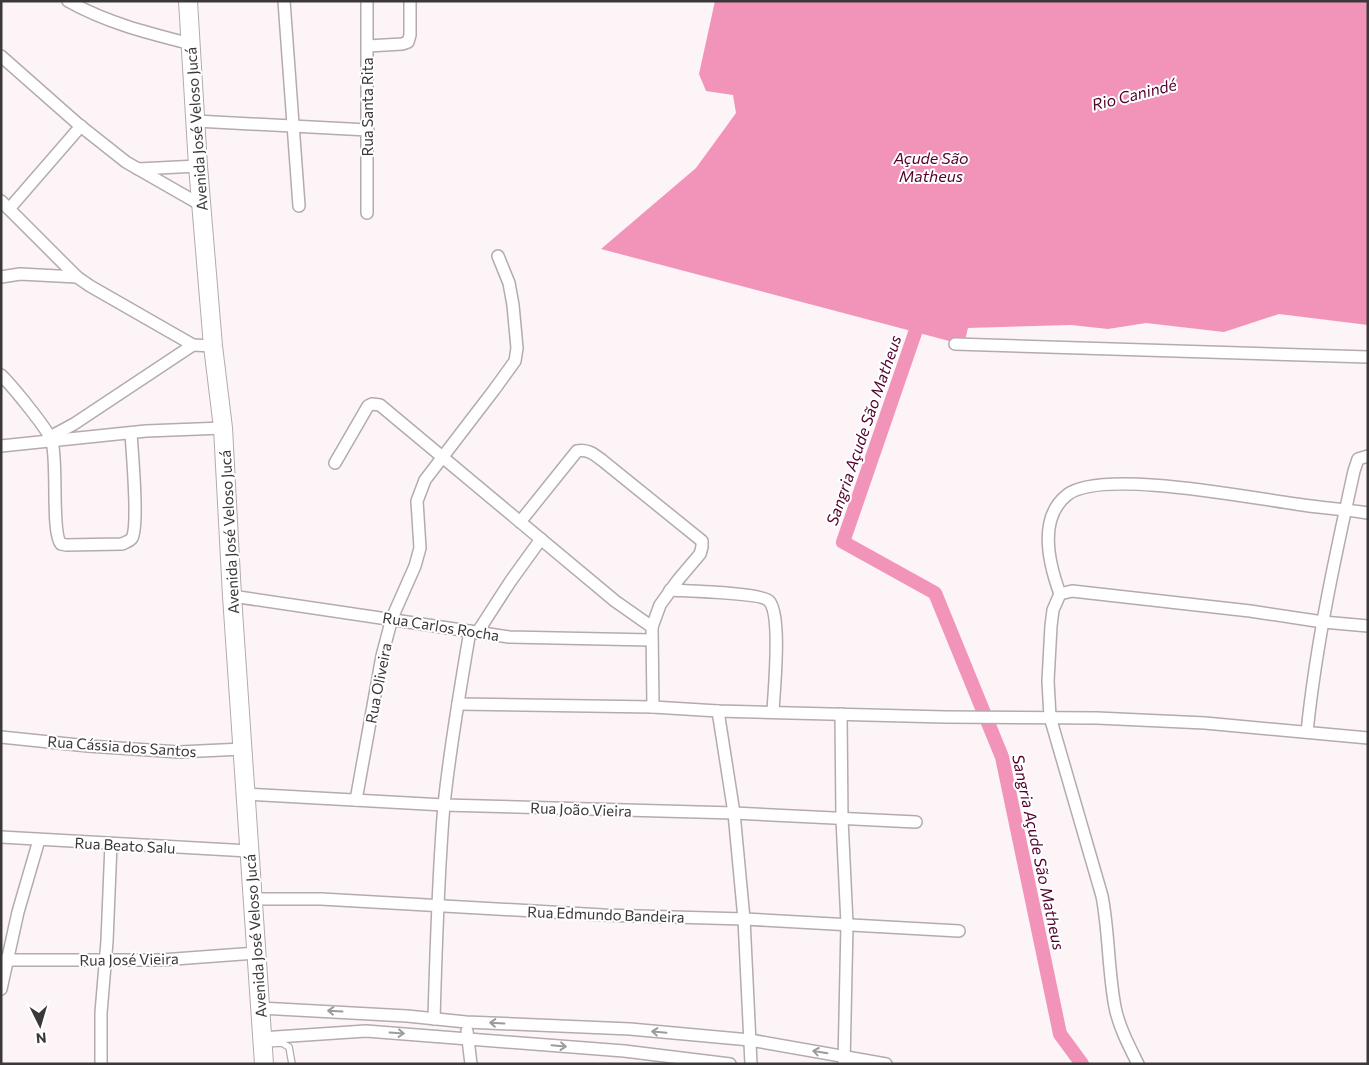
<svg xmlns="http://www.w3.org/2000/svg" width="1369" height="1065" font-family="Commissioner,sans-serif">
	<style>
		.water { fill: #f294b9 }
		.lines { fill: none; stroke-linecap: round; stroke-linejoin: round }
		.canal { stroke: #f294b9; stroke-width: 14 }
		.service-casing { stroke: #b3abae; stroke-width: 8 }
		.minor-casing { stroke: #b3abae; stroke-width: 14 }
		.primary-casing { stroke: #b3abae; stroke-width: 20 }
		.service { stroke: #fff; stroke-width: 5.5 }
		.minor { stroke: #fff; stroke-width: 11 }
		.primary { stroke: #fff; stroke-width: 18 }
		.oneway { stroke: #9d9c9c }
		.labels { text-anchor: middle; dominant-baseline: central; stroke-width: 4; stroke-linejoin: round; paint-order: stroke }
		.street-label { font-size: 15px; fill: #3b3839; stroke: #fff }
		.water-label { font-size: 16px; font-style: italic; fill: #53002d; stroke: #fff }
	</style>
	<rect width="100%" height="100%" fill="#fdf4f7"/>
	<polygon class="water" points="715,1 1368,1 1368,325 1279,314 1224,332 1146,323 1108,329 1071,325 968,328 964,344 953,342 601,249 696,168 736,113 733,95 706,91 699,74"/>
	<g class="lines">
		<polyline class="canal" points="917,327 843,542 935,593 1002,757 1060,1034 1082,1064"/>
		<g class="service-casing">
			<polyline id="service" points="264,1044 282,1043 289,1047 292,1064"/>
		</g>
		<g class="minor-casing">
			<g id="minor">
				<path d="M68,1C107,23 148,33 191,44"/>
				<polyline points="284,1 299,206"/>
				<polyline points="368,46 402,44 408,42 410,35 410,1"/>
				<polyline points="1,56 78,124 126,162 201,205"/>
				<polyline points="196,121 368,130"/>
				<polyline points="138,169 198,166"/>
				<polyline points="1,201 77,277 90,286 193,345 213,346"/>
				<polyline points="9,209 81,126"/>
				<polyline points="367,213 367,1"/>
				<polyline points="1,277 20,274 77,277"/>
				<polyline points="955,344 1368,357"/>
				<path d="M1,375C11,385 49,430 52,442C58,463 51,533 61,544L66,545L122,544C126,542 130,541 132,538C139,525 132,451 131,433"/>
				<polyline points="50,437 74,424 193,345"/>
				<polyline points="1,446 146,431 223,428"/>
				<polyline points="335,463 368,406 372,404 380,405 615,601 652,627"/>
				<path d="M520,522L577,451C588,449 594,454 603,461L702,541V547L700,554L678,580L660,605L652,627L653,707"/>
				<path d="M670,590C685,591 762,593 769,601C782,615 774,690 773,711"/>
				<path d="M1060,594C1049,564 1038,518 1067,495C1100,468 1251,498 1296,504C1320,508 1344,509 1368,513"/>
				<polyline points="232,596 509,637 651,640"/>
				<polyline points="477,633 510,582 541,539"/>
				<polyline points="458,704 653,707 718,711 945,717 1097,718 1205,723 1368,738"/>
				<polyline points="718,711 734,813 744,919 751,1064"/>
				<polyline points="841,714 842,819 847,924 844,1064"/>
				<path d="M1307,732C1316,644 1335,557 1354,471L1358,459L1368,456"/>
				<polyline points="1,737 88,746 179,752 243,749"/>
				<polyline points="247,794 444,805 734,813 916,822"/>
				<polyline points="356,800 382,656 392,618 415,566 420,548 417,501 425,480 494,390 515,361 517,348 513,305 509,283 498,256"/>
				<polyline points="1,837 249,851"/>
				<polyline points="253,899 321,899 603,915 744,919 959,931"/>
				<polyline points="1,960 161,960 257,953"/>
				<polyline points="1,989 18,912 39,840"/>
				<polyline points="260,1008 407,1016 466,1022 630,1029 750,1040 886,1064"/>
				<path d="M434,1019C436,948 438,876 444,805C450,747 460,689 470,631"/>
				<polyline points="467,1031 471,1064"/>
				<polyline points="261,1038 366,1031 624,1051 730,1064"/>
				<polyline points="101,1064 101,1013 107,941 111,844"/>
				<path d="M1138,1064C1129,1046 1119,1027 1115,1007C1108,970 1109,932 1102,896L1050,717L1048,681L1051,626L1053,610L1060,594L1072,591L1250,611L1323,622L1368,626"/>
			</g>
		</g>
		<g class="primary-casing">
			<polyline id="primary" points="188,1 198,166 213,346 223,428 232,596 264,1064"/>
		</g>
		<use href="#service" class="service"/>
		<use href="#minor" class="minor"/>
		<use href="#primary" class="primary"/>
	</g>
	<defs><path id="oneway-shaft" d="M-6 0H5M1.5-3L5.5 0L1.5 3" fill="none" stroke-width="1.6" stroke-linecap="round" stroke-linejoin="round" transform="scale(1.25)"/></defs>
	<g class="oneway">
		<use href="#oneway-shaft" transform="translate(335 1011) rotate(-177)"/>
		<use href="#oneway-shaft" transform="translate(497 1023) rotate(-177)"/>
		<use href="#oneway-shaft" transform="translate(659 1032) rotate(-175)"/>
		<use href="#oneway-shaft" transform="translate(397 1033) rotate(4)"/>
		<use href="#oneway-shaft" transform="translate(559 1046) rotate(5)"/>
		<use href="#oneway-shaft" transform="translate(820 1052) rotate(-171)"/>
	</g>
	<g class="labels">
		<g class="street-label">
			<text transform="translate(367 107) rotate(-90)">Rua Santa Rita</text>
			<text transform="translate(196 129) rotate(-94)">Avenida José Veloso Jucá</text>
			<text transform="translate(229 532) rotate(-93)">Avenida José Veloso Jucá</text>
			<text transform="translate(441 626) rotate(9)">Rua Carlos Rocha</text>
			<text transform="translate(378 683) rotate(-79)">Rua Oliveira</text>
			<text transform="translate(122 746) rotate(4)">Rua Cássia dos Santos</text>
			<text transform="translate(581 809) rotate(2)">Rua João Vieira</text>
			<text transform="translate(125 845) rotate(3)">Rua Beato Salu</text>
			<text transform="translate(606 914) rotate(2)">Rua Edmundo Bandeira</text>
			<text transform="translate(255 936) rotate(-94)">Avenida José Veloso Jucá</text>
			<text transform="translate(129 959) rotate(-1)">Rua José Vieira</text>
		</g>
		<g class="water-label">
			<text transform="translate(1134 94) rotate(-14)">Rio Canindé</text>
			<text x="931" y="157">Açude São<tspan x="931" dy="18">Matheus</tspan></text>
			<text transform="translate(863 430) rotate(-71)">Sangria Açude São Matheus</text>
			<text transform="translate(1039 852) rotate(78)">Sangria Açude São Matheus</text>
		</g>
	</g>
	<rect width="1369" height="1065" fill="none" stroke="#3b3839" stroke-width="5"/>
	<g transform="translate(40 1025) rotate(175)" stroke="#ffffff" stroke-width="4" paint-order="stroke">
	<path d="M0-4L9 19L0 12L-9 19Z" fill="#3b3839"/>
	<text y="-8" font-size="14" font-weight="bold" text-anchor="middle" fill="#3b3839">N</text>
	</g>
</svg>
